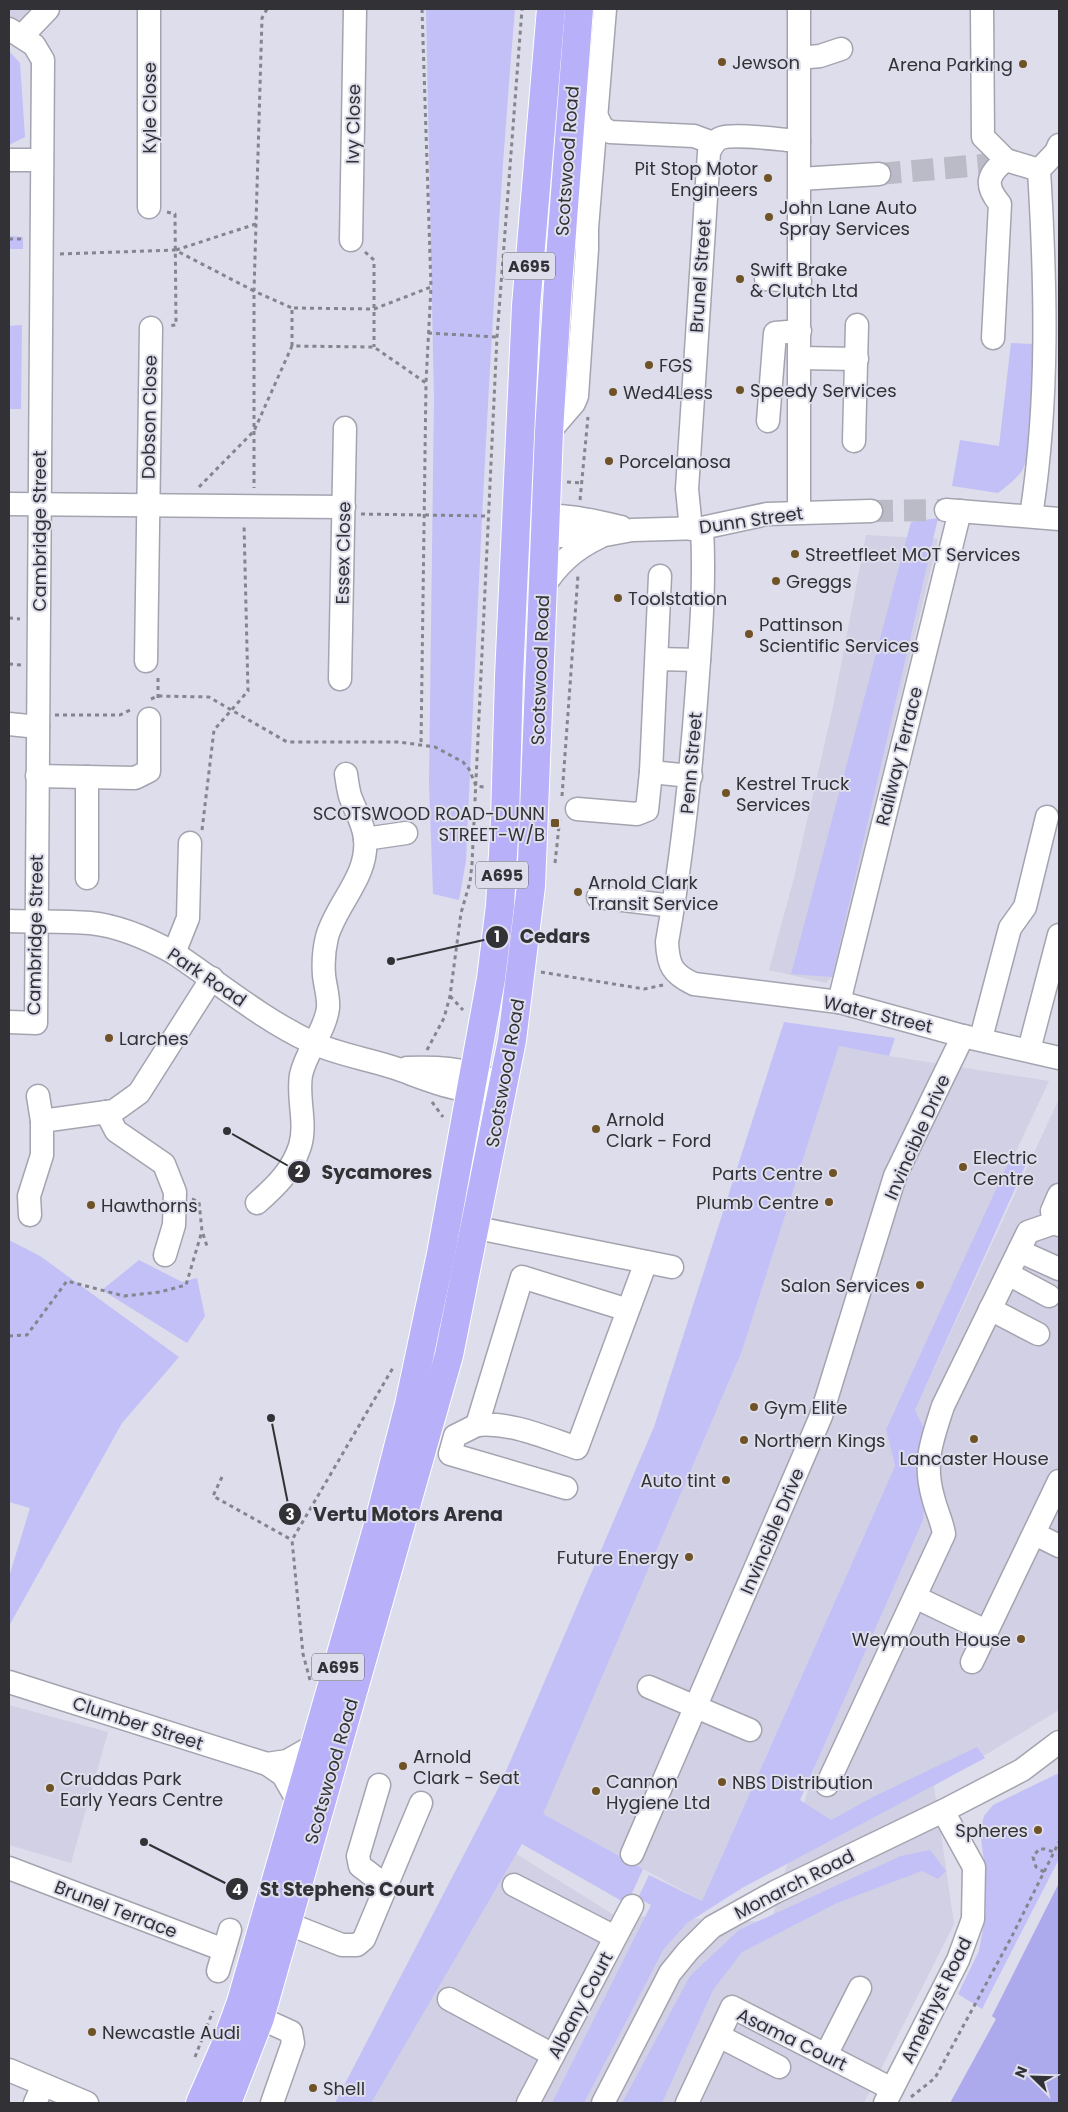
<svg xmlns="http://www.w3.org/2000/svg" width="1068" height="2112" font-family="Poppins,sans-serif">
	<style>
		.built { fill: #d1d0e4 }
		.green { fill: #c2c0f6 }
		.water { fill: #aca9ec }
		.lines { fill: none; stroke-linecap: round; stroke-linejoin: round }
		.minor-tunnel { stroke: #bbbbc7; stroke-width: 22; stroke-dasharray: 22 11; stroke-linecap: butt }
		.minor-casing { stroke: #a4a4b0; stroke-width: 25 }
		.major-casing { stroke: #fff; stroke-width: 30 }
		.path { stroke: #85858f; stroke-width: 3; stroke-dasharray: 4 4; stroke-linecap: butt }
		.minor { stroke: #fff; stroke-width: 22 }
		.major { stroke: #b9b0fa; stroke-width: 28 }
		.poi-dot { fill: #6f5225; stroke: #ddddeb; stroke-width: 2 }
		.labels { text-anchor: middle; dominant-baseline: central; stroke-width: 4; stroke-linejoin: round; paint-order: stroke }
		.shield { fill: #ddddeb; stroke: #65656c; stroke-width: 1 }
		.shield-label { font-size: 16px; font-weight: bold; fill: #313136 }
		.poi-label { font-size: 18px; fill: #313136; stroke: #ddddeb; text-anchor: start }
		.street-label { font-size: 18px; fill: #313136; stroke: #ddddeb }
		.leader { fill: none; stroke: #313136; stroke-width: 2 }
		.callout-dot { fill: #313136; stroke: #ddddeb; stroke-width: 2 }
		.mark-label { font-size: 15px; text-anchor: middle; font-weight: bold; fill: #fff }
		.callout-label { font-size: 19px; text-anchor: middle; font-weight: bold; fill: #313136; stroke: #ddddeb; stroke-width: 4; stroke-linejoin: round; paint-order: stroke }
	</style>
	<rect width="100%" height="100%" fill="#ddddeb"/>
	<g class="built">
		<polygon points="9,9 48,9 9,29"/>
		<polygon points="866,535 938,539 834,975 826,983 769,970 794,878 833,707"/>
		<polygon points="839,1046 889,1056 1049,1081 886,1428 895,1466 702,1901 542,1814 742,1351"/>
		<polygon points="1059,1099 1059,1710 934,1786 954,1924 864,2103 369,2103 510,1850 614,1915 771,1922 915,1410"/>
		<polygon points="9,1705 108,1732 71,1863 9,1845"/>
	</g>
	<g class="green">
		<path d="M426,9H515C491,292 479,576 466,861L459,900L433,894L429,783L434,398Z"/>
		<polygon points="9,51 20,63 25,137 9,145"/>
		<polygon points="9,236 23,237 23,249 9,249"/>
		<polygon points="22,325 21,409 9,409 9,326"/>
		<path d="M1011,343L1033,344C1032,372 1035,447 1023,469C1017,479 1007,486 998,493L952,486L960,440L999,446Z"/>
		<polygon points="938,518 832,977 791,974 911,522"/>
		<polygon points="784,1022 895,1038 889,1056 839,1046 742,1351 543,1814 643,1869 627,1904 522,1844 371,2103 335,2103 500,1785 654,1427"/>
		<polygon points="1010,1159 1027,1162 915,1410 926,1433 926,1480 923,1520 800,1800 831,1820 875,1796 977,1747 985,1758 742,1888 687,1923 663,1950 584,2103 552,2103 651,1905 638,1898 649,1875 702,1901 895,1466 886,1429"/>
		<polygon points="9,1240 40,1256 179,1357 122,1423 9,1626 9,1577 30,1508 9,1502"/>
		<polygon points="139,1260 182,1282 197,1278 205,1316 187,1343 102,1290"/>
		<polygon points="1059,1773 1059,1859 982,2009 958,1994 979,1951 986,1911 984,1862 980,1831 984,1816 993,1805"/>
		<polygon points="930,1850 946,1871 938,1879 922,1871 837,1903 742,1952 713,1990 662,2103 622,2103 690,1976 739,1930 901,1856"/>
	</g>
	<polygon class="water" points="1059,1883 1059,2103 950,2103 996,2019 992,2016"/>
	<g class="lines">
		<g class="minor-tunnel">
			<polyline points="879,174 1016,162"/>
			<polyline points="871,511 946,510"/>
		</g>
		<g class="minor-casing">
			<g id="minor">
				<polyline points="799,9 799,512"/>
				<polyline points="982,9 983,137 1006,160 1039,170"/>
				<polyline points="9,29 34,45 43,60 36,1023 9,1022"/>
				<polyline points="22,36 48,9"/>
				<polyline points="799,58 820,56 841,49"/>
				<polyline points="596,115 602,127 610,132 694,136 713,143"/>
				<polyline points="9,160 42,160"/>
				<polyline points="800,179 879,174"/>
				<polyline points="149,207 149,9"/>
				<polyline points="351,240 355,9"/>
				<polyline points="766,279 800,281"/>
				<path d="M993,338L1000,204C985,186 986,175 1006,160"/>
				<polyline points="800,358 857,359"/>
				<polyline points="768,421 775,333 800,331"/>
				<polyline points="549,432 574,403 577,396 587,249 587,228 605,9"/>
				<polyline points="854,441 857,325"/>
				<polyline points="9,504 344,507"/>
				<polyline points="946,510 1059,519"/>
				<path d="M1031,516C1049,402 1046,285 1039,170L1056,152L1059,145"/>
				<path d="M529,518C560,512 591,520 621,527"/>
				<polyline points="517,523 544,535 576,537 605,535 632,530 702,528 767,514 871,511"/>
				<path d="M702,528C705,581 701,635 697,688C691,774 682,858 667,942C668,965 672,974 694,984L839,1002L963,1036L1059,1058"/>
				<path d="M691,529L687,489L709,152C712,146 715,140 721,138C735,133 782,140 799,141"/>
				<path d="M542,589C557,565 574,549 600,537"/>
				<polyline points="657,659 699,660"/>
				<polyline points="146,661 151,328"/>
				<polyline points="340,679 345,428"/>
				<polyline points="9,724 38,727"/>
				<polyline points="651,772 691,776"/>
				<polyline points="37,776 135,778 149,771 149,719"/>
				<polyline points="577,809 637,814 647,810 651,772 660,576"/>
				<polyline points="365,839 406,833"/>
				<polyline points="87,878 87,777"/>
				<polyline points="598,897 673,906"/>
				<path d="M9,921C36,922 63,921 90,923C120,926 149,939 174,953C219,983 262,1019 311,1042C338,1055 370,1059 398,1069C434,1082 465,1097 504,1088"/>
				<polyline points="174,953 188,918 190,843"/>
				<polyline points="839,1002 960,511"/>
				<polyline points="981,1038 1010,928 1025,907 1047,817"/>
				<polyline points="1029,1050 1059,935"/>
				<path d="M407,1068C435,1067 463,1068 489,1079"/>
				<polyline points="38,1096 42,1121"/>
				<polyline points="106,1112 116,1131 164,1164 175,1192 174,1225 165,1255"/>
				<path d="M257,1203C276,1186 292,1171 300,1146C307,1123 297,1098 301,1075C306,1051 325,1032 328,1008C329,997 325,986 324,975C323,962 324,949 327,937C336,904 369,876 365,839C364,824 355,810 350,796C348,789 347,781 346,774"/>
				<polyline points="30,1215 29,1196 42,1155 42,1121 114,1111 139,1093 212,978"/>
				<polyline points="447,1222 672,1267"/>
				<polyline points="1054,1223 1052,1211 1059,1195"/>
				<polyline points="1019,1251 1059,1269"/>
				<polyline points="1008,1274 1049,1296"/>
				<polyline points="990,1309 1038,1334"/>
				<path d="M628,1310L522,1277L477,1425C512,1422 544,1437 577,1448L646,1262"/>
				<polyline points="477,1425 455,1436 450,1454 566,1488"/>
				<polyline points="1035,1534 1059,1546"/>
				<polyline points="915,1597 986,1631"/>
				<polyline points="972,1662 1059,1481"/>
				<polyline points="9,1682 267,1764 283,1775 299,1803"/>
				<polyline points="649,1687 750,1730"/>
				<polyline points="267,1764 287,1761 315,1745"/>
				<polyline points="379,1785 358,1856 360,1866 381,1882 381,1897"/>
				<path d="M827,1785L944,1534C942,1521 936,1510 933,1497C923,1462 932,1440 943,1406L1028,1232L1054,1223L1059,1225"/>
				<polyline points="632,1854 821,1416 895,1176 963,1036"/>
				<polyline points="9,1868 224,1950"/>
				<polyline points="514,1885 615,1937"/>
				<polyline points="289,1924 342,1945 357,1945 364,1939 421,1803"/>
				<polyline points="218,1971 230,1930"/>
				<polyline points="449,1999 553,2055"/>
				<polyline points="260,2018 291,2032 293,2043 272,2103"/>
				<polyline points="719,2036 779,2067"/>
				<polyline points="826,2055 860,1988"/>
				<polyline points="9,2070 87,2103"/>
				<polyline points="35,2103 43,2085"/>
				<polyline points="528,2103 632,1906"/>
				<polyline points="603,2103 670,1973 688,1951 712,1927 775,1892 943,1811 1022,1770 1059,1742"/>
				<polyline points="687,2103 732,2007 892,2089"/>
				<polyline points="885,2103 958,1960 973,1919 974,1867 943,1811"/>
			</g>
		</g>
		<g class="major-casing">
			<g id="major">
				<polyline points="200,2103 225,2046 241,2002 378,1525 409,1405 441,1254 491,979 500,906 505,819 509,677 526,306 551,9"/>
				<polyline points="227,2103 260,2018 449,1355 512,1040 531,886 549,432 558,285 579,9"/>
			</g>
		</g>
		<g class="path">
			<polyline points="267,9 262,18 254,291 292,308"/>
			<polyline points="422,9 431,287"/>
			<polyline points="167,212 175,214 176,325 168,326"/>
			<polyline points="9,239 23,239"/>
			<polyline points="176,250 256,224"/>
			<polyline points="365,252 374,260 374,347"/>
			<polyline points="60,254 175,250 254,291 254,488"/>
			<polyline points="428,333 497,337"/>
			<polyline points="292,346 292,308 374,309 431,287 426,382"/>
			<polyline points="567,482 583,483"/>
			<polyline points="199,487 254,431 292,346 374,347 426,383 421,745"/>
			<polyline points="580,500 588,417"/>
			<polyline points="361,514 488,516"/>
			<polyline points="9,618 20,619"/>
			<polyline points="9,664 21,665"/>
			<polyline points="158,698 158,676"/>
			<polyline points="151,699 158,696 209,697 287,742 399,742 435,747 463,762 469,769 476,786 484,787"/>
			<polyline points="55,715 120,715 132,709"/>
			<polyline points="562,796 578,575"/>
			<polyline points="202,830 214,730 248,691 244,524"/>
			<polyline points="555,863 560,817"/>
			<polyline points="541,972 644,989 663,985"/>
			<polyline points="450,996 463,1010"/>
			<polyline points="427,1050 444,1018 450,996 461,913 470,882 472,864 497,337 522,9"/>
			<polyline points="432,1102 443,1117"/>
			<polyline points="192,1199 199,1202 202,1231 207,1246"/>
			<polyline points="9,1336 27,1335 67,1281 124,1296 160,1292 186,1285 202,1231"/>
			<polyline points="222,1477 213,1496 292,1540"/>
			<polyline points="310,1680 303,1654 292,1540 394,1366"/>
			<polyline points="1044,1872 1036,1867 1033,1857 1039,1849 1045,1849 1054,1852"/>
			<polyline points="195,2057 213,2011"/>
			<polyline points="911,2097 935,2078 1011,1938 1059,1842"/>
		</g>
		<use href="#minor" class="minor"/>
		<use href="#major" class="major"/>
	</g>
	<g class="poi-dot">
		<circle cx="722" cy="62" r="5"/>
		<circle cx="1023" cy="64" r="5"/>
		<circle cx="768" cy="178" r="5"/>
		<circle cx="769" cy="217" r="5"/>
		<circle cx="740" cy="279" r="5"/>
		<circle cx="649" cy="365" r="5"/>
		<circle cx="740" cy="390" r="5"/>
		<circle cx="613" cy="392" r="5"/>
		<circle cx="609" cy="461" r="5"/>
		<circle cx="795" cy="554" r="5"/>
		<circle cx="776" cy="581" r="5"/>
		<circle cx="618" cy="598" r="5"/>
		<circle cx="749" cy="634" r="5"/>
		<circle cx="726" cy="793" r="5"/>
		<rect x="550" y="818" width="10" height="10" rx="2.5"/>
		<circle cx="578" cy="892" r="5"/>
		<circle cx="109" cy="1038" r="5"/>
		<circle cx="596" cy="1129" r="5"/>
		<circle cx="963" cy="1167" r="5"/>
		<circle cx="833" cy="1173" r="5"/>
		<circle cx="829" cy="1202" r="5"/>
		<circle cx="91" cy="1205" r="5"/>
		<circle cx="920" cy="1285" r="5"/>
		<circle cx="754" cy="1407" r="5"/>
		<circle cx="974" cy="1439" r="5"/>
		<circle cx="744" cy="1440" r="5"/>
		<circle cx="726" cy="1480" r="5"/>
		<circle cx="689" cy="1557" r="5"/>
		<circle cx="1021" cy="1639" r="5"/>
		<circle cx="403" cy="1766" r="5"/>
		<circle cx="722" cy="1782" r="5"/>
		<circle cx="50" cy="1788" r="5"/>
		<circle cx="596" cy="1791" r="5"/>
		<circle cx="1038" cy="1830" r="5"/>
		<circle cx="92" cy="2032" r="5"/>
		<circle cx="313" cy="2088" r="5"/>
	</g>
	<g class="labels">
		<g class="shield">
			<rect x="503" y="252.5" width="52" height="27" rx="4"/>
			<rect x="476" y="861.5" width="52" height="27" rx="4"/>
			<rect x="312" y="1653.5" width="52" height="27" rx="4"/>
		</g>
		<g class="shield-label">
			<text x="529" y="266">A695</text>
			<text x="502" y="875">A695</text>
			<text x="338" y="1667">A695</text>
		</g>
		<g class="poi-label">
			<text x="732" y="62">Jewson</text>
			<text x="1013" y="64" text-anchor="end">Arena Parking</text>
			<text x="758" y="168" text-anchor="end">Pit Stop Motor<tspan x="758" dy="21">Engineers</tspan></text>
			<text x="779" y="207">John Lane Auto<tspan x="779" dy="21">Spray Services</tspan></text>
			<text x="750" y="269">Swift Brake<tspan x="750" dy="21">&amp; Clutch Ltd</tspan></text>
			<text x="659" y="365">FGS</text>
			<text x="750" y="390">Speedy Services</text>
			<text x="623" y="392">Wed4Less</text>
			<text x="619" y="461">Porcelanosa</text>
			<text x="805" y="554">Streetfleet MOT Services</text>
			<text x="786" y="581">Greggs</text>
			<text x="628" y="598">Toolstation</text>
			<text x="759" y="624">Pattinson<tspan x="759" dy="21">Scientific Services</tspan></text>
			<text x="736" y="783">Kestrel Truck<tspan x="736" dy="21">Services</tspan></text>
			<text x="545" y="813" text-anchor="end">SCOTSWOOD ROAD-DUNN<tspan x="545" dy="21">STREET-W/B</tspan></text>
			<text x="588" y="882">Arnold Clark<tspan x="588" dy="21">Transit Service</tspan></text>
			<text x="119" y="1038">Larches</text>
			<text x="606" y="1119">Arnold<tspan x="606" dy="21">Clark - Ford</tspan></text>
			<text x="973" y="1157">Electric<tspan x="973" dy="21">Centre</tspan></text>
			<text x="823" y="1173" text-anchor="end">Parts Centre</text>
			<text x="819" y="1202" text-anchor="end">Plumb Centre</text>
			<text x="101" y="1205">Hawthorns</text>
			<text x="910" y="1285" text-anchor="end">Salon Services</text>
			<text x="764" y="1407">Gym Elite</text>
			<text x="754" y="1440">Northern Kings</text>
			<text x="974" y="1458" text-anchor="middle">Lancaster House</text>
			<text x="716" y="1480" text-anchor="end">Auto tint</text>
			<text x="679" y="1557" text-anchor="end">Future Energy</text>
			<text x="1011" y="1639" text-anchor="end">Weymouth House</text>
			<text x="413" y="1756">Arnold<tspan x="413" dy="21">Clark - Seat</tspan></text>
			<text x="60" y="1778">Cruddas Park<tspan x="60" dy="21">Early Years Centre</tspan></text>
			<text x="606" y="1781">Cannon<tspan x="606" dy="21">Hygiene Ltd</tspan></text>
			<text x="732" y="1782">NBS Distribution</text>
			<text x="1028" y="1830" text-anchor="end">Spheres</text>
			<text x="102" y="2032">Newcastle Audi</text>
			<text x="323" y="2088">Shell</text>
		</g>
		<g class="street-label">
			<text transform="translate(149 108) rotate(-90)">Kyle Close</text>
			<text transform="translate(353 124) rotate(-89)">Ivy Close</text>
			<text transform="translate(567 161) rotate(-86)">Scotswood Road</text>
			<text transform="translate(700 276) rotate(-86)">Brunel Street</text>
			<text transform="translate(149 417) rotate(-89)">Dobson Close</text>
			<text transform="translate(751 520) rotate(-8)">Dunn Street</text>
			<text transform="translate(39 531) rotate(-90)">Cambridge Street</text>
			<text transform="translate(343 553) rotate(-89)">Essex Close</text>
			<text transform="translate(540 670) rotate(-88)">Scotswood Road</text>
			<text transform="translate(899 756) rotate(-76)">Railway Terrace</text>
			<text transform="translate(691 763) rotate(-85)">Penn Street</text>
			<text transform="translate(35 935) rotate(-89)">Cambridge Street</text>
			<text transform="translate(207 977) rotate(34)">Park Road</text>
			<text transform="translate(878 1014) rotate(13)">Water Street</text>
			<text transform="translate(505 1073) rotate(-80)">Scotswood Road</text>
			<text transform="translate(917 1137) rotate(-66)">Invincible Drive</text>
			<text transform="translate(772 1531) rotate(-67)">Invincible Drive</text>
			<text transform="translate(138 1723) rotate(18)">Clumber Street</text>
			<text transform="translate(331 1771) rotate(-74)">Scotswood Road</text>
			<text transform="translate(794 1884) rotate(-27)">Monarch Road</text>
			<text transform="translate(116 1909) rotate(21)">Brunel Terrace</text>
			<text transform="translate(936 2000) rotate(-64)">Amethyst Road</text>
			<text transform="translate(580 2005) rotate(-62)">Albany Court</text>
			<text transform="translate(792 2039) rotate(26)">Asama Court</text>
		</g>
	</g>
	<path class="leader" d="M391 961L497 937M227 1131L299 1172M271 1418L290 1514M144 1842L237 1889"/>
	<g class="callout-dot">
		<circle cx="391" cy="961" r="5"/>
		<circle cx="227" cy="1131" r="5"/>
		<circle cx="271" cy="1418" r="5"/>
		<circle cx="144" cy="1842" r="5"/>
		<circle cx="497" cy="937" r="12"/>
		<circle cx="299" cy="1172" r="12"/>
		<circle cx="290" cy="1514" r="12"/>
		<circle cx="237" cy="1889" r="12"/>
	</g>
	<g class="mark-label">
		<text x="497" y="942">1</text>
		<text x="299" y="1177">2</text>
		<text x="290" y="1520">3</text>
		<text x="237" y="1895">4</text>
	</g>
	<g class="callout-label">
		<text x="555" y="943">Cedars</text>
		<text x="377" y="1179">Sycamores</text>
		<text x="408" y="1521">Vertu Motors Arena</text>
		<text x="347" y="1896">St Stephens Court</text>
	</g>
	<rect width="1068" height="2112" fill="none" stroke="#313136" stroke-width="20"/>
	<g transform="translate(1033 2077) rotate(293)" stroke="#ddddeb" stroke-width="4" paint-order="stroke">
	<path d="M0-4L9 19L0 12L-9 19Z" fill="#313136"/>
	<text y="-8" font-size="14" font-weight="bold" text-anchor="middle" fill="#313136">N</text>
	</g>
</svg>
